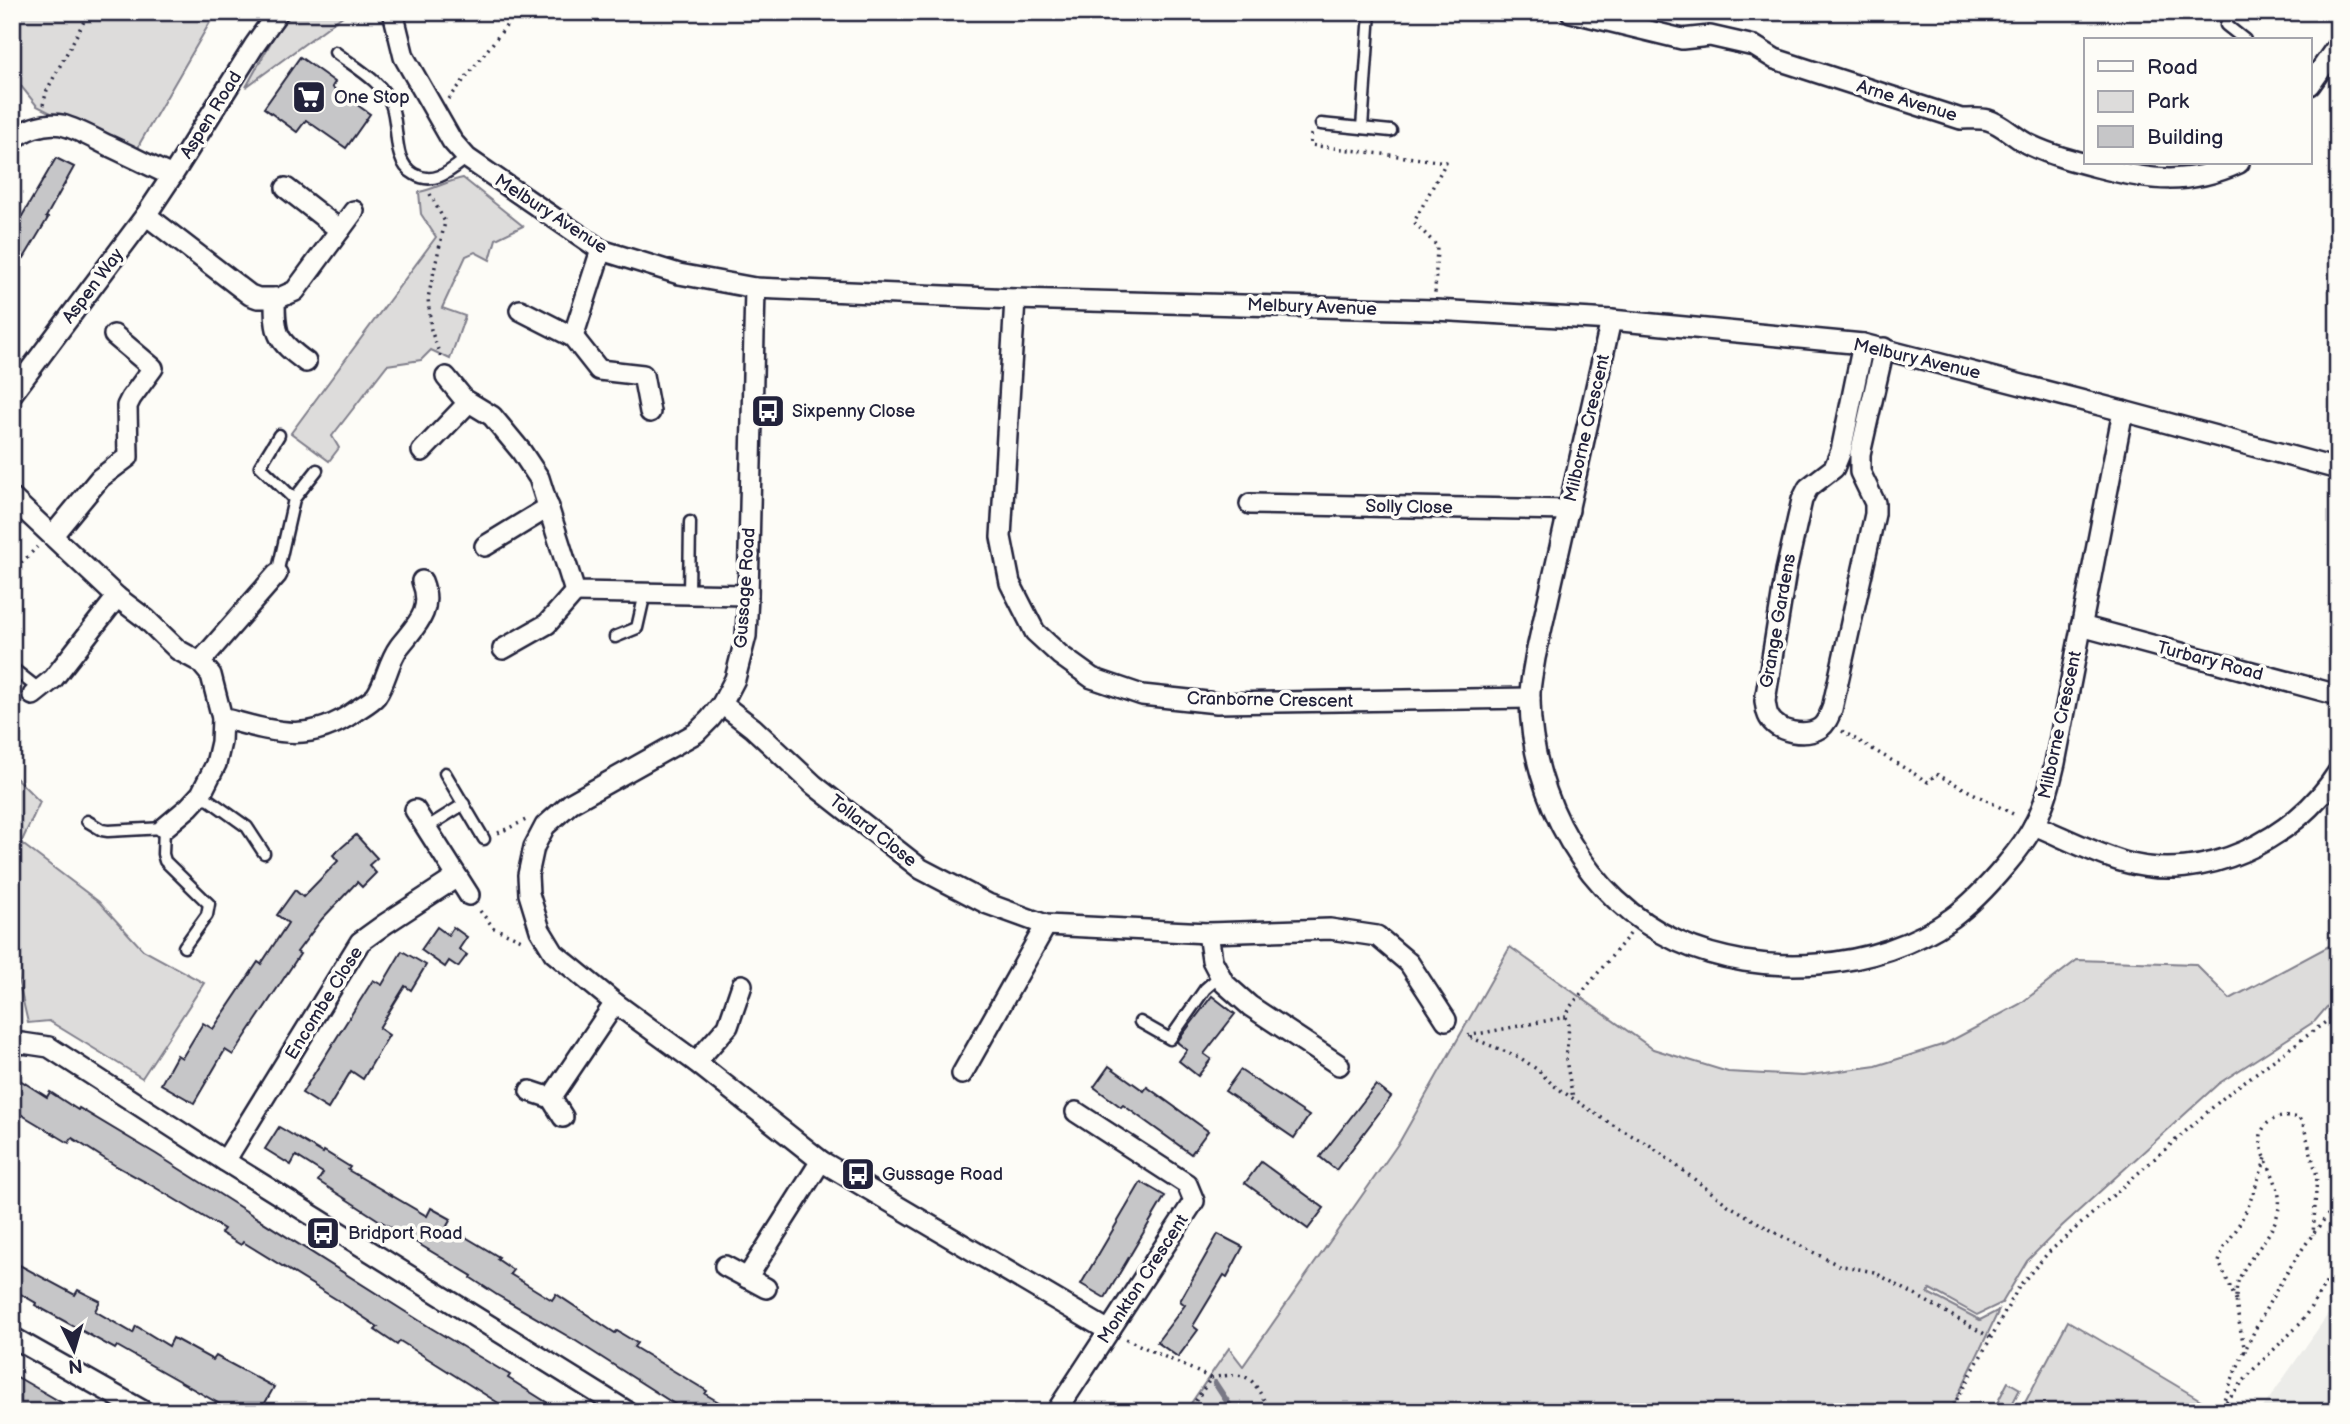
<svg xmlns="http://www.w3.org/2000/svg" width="2350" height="1424" font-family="'Balsamiq Sans',sans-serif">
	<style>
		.built { fill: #ecece9 }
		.green { fill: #dddcdb; stroke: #807f8b; stroke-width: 2 }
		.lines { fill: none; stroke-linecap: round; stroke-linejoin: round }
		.stream { stroke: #787885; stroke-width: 6 }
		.building { fill: #c6c6c8; stroke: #22223b; stroke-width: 2 }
		.service-casing { stroke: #22223b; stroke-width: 15 }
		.minor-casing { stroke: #22223b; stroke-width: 24 }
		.path { stroke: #22223b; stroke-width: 3.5; stroke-dasharray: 2 5; stroke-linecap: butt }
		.service { stroke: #fdfcf7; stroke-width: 10 }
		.minor { stroke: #fdfcf7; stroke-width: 19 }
		.labels { text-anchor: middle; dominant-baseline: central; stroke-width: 7; stroke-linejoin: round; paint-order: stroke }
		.poi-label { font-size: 18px; fill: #22223b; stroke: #fdfcf7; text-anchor: start }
		.street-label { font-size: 18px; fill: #22223b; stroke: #fdfcf7 }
	</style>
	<rect width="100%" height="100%" fill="#fdfcf7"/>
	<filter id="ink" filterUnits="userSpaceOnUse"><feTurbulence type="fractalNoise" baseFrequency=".0143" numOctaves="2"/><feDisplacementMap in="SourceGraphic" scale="14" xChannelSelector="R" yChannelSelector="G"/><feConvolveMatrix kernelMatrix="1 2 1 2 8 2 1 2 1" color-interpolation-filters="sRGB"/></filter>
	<g filter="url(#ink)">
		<polygon class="built" points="2338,1300 2338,1412 2260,1412"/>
		<g class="green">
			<polygon points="12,12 216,12 140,143 136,156 37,106 12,75"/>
			<polygon points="293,12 348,12 246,87 276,33"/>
			<path d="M463,178L523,226L496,239L490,260L475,252L466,256L442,308L465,316L450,359L431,350L421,360L387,365L332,436L339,448L329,461L291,433L436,237L421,214L419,192C435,189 447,181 463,178Z"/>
			<polygon points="12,774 40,802 21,843 99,902 143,950 204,983 142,1078 49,1021 28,1023 12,953"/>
			<polygon points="2338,945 2338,994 2315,1021 2218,1084 2062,1226 2027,1261 2002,1303 1977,1315 1930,1289 1928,1293 1980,1320 1999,1310 1950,1412 1185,1412 1229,1348 1243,1366 1400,1141 1510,947 1653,1049 1728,1072 1803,1076 1876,1066 1945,1044 2020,1004 2077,960 2195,964 2230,999 2329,946"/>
			<polygon points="2068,1321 2204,1402 2221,1412 2020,1412"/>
			<polygon points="2008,1382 2020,1389 2008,1412 1980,1412 1983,1407 1993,1411"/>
		</g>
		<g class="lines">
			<polyline class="stream" points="1215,1383 1234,1412"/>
		</g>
		<g class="building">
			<polygon points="300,57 335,82 332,87 370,114 346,148 306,120 297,132 264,108"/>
			<polygon points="56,158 74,167 46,217 48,218 24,258 12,251 12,233"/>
			<polygon points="356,835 377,858 369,865 376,873 362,887 357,882 322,919 297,952 300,954 233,1055 225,1050 194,1103 161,1084 177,1055 182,1058 203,1023 213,1029 258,962 261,964 288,923 277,915 295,890 303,897 338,861 333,855"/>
			<polygon points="437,927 448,935 453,927 467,937 459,949 467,955 458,967 449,961 445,967 421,950"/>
			<polygon points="402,951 426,965 411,990 405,986 379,1028 389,1035 363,1079 351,1071 328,1109 302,1093 373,980 382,985"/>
			<polygon points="1212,996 1235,1014 1204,1054 1211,1059 1198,1076 1179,1061 1187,1050 1177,1042"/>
			<polygon points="1109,1066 1144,1091 1147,1087 1208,1131 1191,1154 1123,1105 1121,1107 1094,1087"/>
			<polygon points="1240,1070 1309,1116 1294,1138 1225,1091"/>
			<polygon points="12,1075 47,1097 50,1092 78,1110 79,1108 156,1154 431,1328 503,1371 510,1375 508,1378 562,1412 495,1412 500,1404 400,1341 397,1345 375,1330 378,1327 339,1301 243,1242 241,1245 221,1233 224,1229 151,1185 116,1166 72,1138 69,1143 12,1109"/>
			<polygon points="1376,1085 1391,1097 1336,1170 1320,1157"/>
			<polygon points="279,1127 323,1153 324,1151 350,1167 348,1170 427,1216 431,1208 451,1219 447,1226 499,1257 497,1259 513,1270 510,1274 552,1300 556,1294 615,1333 617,1331 637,1343 634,1347 707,1391 705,1394 736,1412 687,1412 576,1341 497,1295 471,1278 472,1276 377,1219 318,1181 323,1173 296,1156 291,1165 265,1149"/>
			<polygon points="1261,1162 1324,1208 1308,1229 1245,1183"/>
			<polygon points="1141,1182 1165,1196 1105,1298 1081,1284"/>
			<polygon points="1218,1234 1243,1247 1227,1277 1224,1275 1193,1326 1198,1330 1178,1357 1157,1342 1185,1305 1180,1301"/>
			<polygon points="12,1261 75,1295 78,1290 100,1301 95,1311 133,1333 136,1326 169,1346 173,1338 213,1360 216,1356 274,1387 260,1412 234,1412 117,1346 115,1349 35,1305 36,1303 12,1289"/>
			<polygon points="12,1374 78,1412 12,1412"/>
		</g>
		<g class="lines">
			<g class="service-casing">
				<g id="service">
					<polyline points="2230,12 2226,25 2245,40"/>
					<path d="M335,52C353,66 383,82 391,104C400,126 391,161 414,174C434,186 450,171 467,158"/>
					<polyline points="2325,63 2338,70"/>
					<polyline points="1321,124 1391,131"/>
					<polyline points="1362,128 1370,12"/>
					<polyline points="279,435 260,466 294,499"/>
					<polyline points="277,574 294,499 317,470"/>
					<polyline points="689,594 690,522"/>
					<polyline points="615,637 637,628 645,593"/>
					<polyline points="12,668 40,690"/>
					<polyline points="445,773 484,839"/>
					<polyline points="201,794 247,827 264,853"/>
					<polyline points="87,821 102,830 108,831 164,828 163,854 165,861 209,904 207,915 184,947"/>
					<polyline points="426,828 464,804"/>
					<polyline points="1140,1022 1170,1039 1205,989 1220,976"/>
				</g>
			</g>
			<g class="minor-casing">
				<g id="minor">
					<polyline points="393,12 404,57 452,141 467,158 601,250 679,274 755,288 1015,299 1435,310 1611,320 1863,344 2123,411 2338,469"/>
					<path d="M1571,12L1682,39L1710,36L1754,46L1775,59L1961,119C1970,119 1980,118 1988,120C2003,124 2016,139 2030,145C2051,155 2074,161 2097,167C2150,181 2188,186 2239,163"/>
					<polyline points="2310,85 2338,45"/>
					<path d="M12,143C20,129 46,122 62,125C77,129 93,138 107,145C129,155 150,166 172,176L254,46L278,12"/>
					<polyline points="286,188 340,230"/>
					<polyline points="146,215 250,295 258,298 279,298 295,291 354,211"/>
					<polyline points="755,288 748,595 746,636 735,679 722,704 710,719 696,733 571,803 545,826 534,847 528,875 529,894 540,930 554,953 615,1003 696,1062 821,1161 1109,1331"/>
					<path d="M275,298C275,335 276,340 306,362"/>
					<polyline points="1015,299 1001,537 1010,583 1035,632 1060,655 1092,678 1142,695 1217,703 1530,698"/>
					<polyline points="520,310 573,337 601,250"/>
					<path d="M1611,320L1535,658C1533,672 1529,687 1530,700C1531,798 1587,900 1677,941C1760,979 1877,972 1952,918C1971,904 1989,885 2005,866C2016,853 2027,839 2035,823C2045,804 2050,784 2055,763L2123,411"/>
					<polyline points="573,337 599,370 643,375 650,412"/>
					<path d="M1863,344L1841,451L1834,468L1808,488L1802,500L1786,571L1765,701C1766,706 1766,712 1769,717C1778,733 1806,737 1820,728C1827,723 1829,716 1832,709L1875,514V503L1860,472V454L1884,348"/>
					<polyline points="446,377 464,399 492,416 521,451 539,478 575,592 748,595"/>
					<polyline points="12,394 146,215 172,176"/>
					<polyline points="422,451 468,403"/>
					<polyline points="12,498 117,597 146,619 178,650 200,662 211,675 222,718 221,742 216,764 201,794 189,807 164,828"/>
					<polyline points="1250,504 1569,510"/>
					<polyline points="53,535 100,478 128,457 127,406 131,398 153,368 114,335"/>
					<polyline points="485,546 549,507"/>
					<polyline points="2081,626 2338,695"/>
					<polyline points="503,649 547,624 575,592"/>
					<polyline points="200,662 277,574"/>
					<polyline points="33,695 53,679 117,597"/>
					<polyline points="722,704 753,728 814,785 921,869 988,904 1046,925 1208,933 1330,929 1377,936 1409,963 1446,1020"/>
					<path d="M222,718C272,731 308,745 354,712C361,707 371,702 376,696C386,682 388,662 399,647C416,625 434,611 422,581"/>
					<polyline points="415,810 469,895"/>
					<path d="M2034,825C2063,837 2093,853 2124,862C2203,885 2295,840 2338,772"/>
					<polyline points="1208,933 1212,960 1224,983 1250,1006 1339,1065"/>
					<polyline points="12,1047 22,1043 49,1047 225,1161 628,1412"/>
					<polyline points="696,1062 728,1026 742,985"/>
					<polyline points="962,1074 1046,925"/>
					<polyline points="530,1091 551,1098 563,1117"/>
					<polyline points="551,1098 615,1003"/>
					<polyline points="225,1161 360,942 385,924 457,877"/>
					<polyline points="725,1266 766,1288"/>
					<polyline points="747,1278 821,1161"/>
					<polyline points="12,1337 145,1412"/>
					<polyline points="1056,1412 1194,1201 1187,1184 1076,1112"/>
				</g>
			</g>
			<g class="path">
				<polyline points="449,99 517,12"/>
				<polyline points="43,105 47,90 89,12"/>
				<polyline points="1311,134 1310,145 1446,162 1414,222 1437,246 1435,293"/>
				<polyline points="430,194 445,222 428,298 431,330 442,361"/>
				<polyline points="12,573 37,547"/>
				<polyline points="1842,731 1928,782 1936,774 2017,816"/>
				<polyline points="498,833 526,820"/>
				<polyline points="480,911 494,928 524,941"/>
				<polyline points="1630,934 1570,1007 1566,1017 1467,1036 1519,1057 1538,1070 1553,1085 1611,1124 1651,1146 1728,1205 1776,1233 1838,1265 1874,1272 1990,1337"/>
				<polyline points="1566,1017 1569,1025 1566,1060 1573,1098"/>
				<polyline points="2236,1300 2219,1262 2223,1249 2236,1230 2248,1207 2266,1158"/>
				<polyline points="1126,1339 1211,1378 1188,1412"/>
				<path d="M2245,1352C2242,1334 2232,1298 2238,1282C2247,1256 2275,1237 2279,1207C2283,1180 2254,1152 2262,1131C2269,1116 2285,1115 2299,1118L2304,1127L2317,1176L2313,1235"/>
				<path d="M1211,1378C1251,1370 1252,1377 1270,1412"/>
				<path d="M2222,1405C2247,1338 2290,1257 2338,1203"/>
				<polyline points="1950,1412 2020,1285 2049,1252 2230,1092 2338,1013"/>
				<polyline points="2217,1412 2254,1369 2300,1324 2328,1280 2338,1245"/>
			</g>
			<use href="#service" class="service"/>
			<use href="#minor" class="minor"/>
		</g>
	</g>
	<defs>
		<g id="supermarket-square" transform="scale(1.75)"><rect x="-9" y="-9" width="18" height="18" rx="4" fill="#22223b" stroke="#fdfcf7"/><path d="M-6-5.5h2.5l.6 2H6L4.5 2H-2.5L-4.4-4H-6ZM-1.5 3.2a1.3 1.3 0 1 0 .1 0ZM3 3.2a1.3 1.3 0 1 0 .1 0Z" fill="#fff"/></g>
		<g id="bus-square" transform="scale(1.75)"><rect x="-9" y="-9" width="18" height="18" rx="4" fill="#22223b" stroke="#fdfcf7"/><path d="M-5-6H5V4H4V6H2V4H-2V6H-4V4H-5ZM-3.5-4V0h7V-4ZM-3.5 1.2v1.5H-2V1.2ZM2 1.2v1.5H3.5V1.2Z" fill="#fff"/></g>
	</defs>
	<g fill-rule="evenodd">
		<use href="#supermarket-square" x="309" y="97"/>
		<use href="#bus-square" x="768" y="411"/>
		<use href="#bus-square" x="858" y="1174"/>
		<use href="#bus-square" x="323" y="1233"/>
	</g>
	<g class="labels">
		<g class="poi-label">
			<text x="334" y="97">One Stop</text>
			<text x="792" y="411">Sixpenny Close</text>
			<text x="882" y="1174">Gussage Road</text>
			<text x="348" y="1233">Bridport Road</text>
		</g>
		<g class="street-label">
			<text transform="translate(1907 101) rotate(17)">Arne Avenue</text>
			<text transform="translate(211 115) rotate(-58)">Aspen Road</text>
			<text transform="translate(551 214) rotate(33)">Melbury Avenue</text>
			<text transform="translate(93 286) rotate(-53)">Aspen Way</text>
			<text transform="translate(1312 307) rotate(2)">Melbury Avenue</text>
			<text transform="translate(1917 359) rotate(13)">Melbury Avenue</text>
			<text transform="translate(1587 428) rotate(-77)">Milborne Crescent</text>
			<text transform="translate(1409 507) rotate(1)">Solly Close</text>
			<text transform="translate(745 588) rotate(-86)">Gussage Road</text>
			<text transform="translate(1778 621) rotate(-80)">Grange Gardens</text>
			<text transform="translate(2210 661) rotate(15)">Turbary Road</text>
			<text transform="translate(1270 700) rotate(1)">Cranborne Crescent</text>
			<text transform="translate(2060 725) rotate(-78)">Milborne Crescent</text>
			<text transform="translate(873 831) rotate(38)">Tollard Close</text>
			<text transform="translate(324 1003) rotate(-58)">Encombe Close</text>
			<text transform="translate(1143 1279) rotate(-57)">Monkton Crescent</text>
		</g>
	</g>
	<rect width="2350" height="1424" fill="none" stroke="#fdfcf7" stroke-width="42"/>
	<rect x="21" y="21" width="2308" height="1382" fill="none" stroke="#22223b" stroke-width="2.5" filter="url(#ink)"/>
	<rect x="2084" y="38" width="228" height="126" fill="#fdfcf7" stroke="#a5a5ac" stroke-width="2"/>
	<rect x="2098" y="61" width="35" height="10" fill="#fdfcf7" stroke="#a5a5ac" stroke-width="2"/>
	<text x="2147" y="74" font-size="21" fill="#22223b">Road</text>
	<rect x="2098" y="91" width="35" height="21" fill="#dddcdb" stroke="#a5a5ac" stroke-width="2"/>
	<text x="2147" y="108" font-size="21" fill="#22223b">Park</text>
	<rect x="2098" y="126" width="35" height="21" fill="#c6c6c8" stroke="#a5a5ac" stroke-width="2"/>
	<text x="2147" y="144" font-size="21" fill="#22223b">Building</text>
	<g transform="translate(74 1350) rotate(175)" stroke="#fdfcf7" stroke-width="5" paint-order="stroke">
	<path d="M0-5L12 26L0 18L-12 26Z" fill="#22223b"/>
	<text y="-10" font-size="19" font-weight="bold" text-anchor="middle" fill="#22223b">N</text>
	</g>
</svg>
